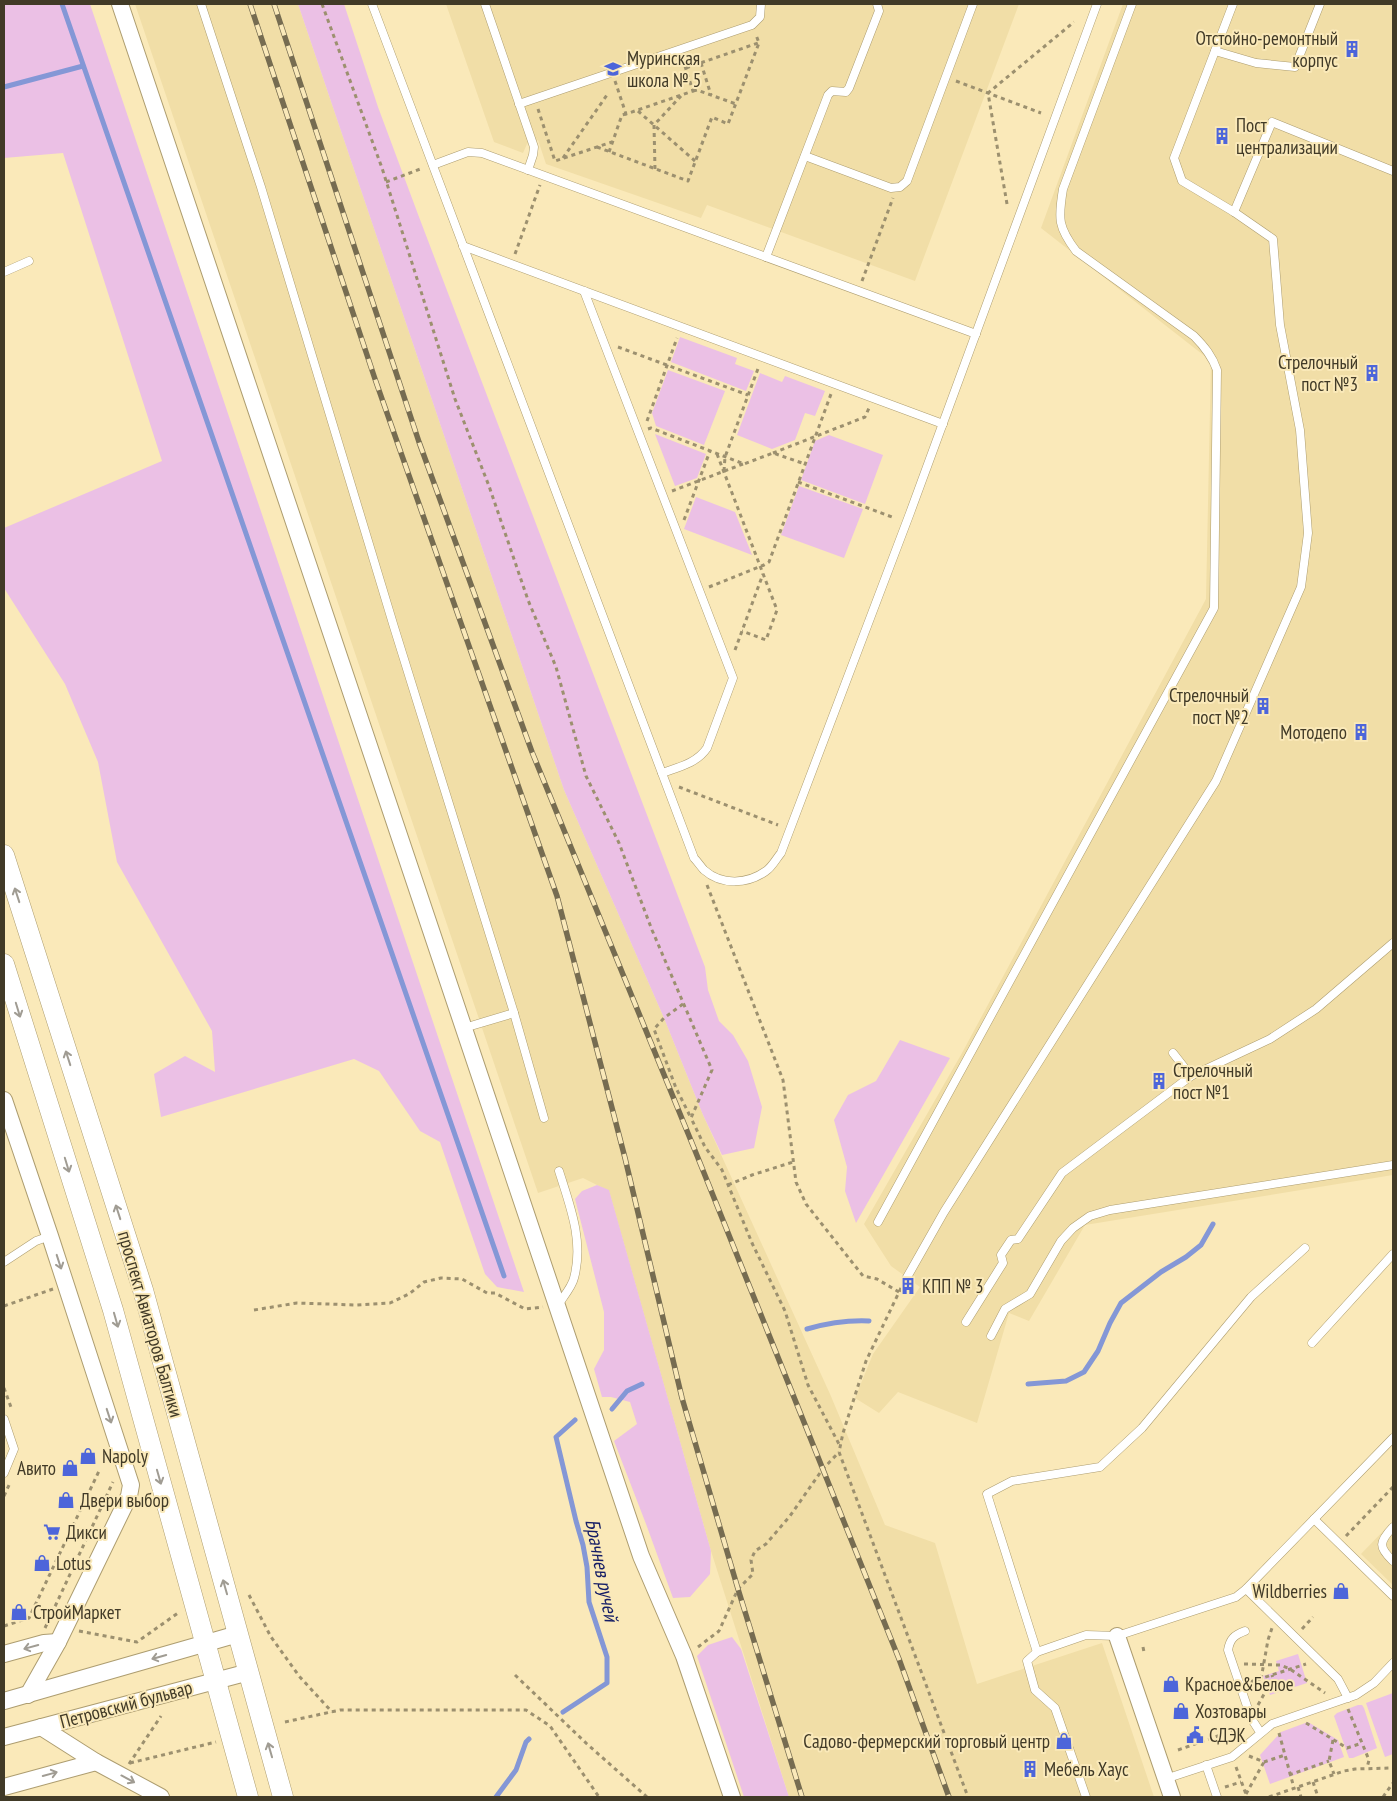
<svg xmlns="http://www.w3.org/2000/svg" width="1397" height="1801" font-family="'PT Sans Narrow',sans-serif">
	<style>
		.built { fill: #f1dea7 }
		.green { fill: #ebc0e5 }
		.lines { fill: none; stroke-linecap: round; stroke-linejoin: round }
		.stream { stroke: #8497d6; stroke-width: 5 }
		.service-casing { stroke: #ad9d70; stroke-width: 9 }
		.minor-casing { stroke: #ad9d70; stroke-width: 18 }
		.tertiary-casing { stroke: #ad9d70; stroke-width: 21 }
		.path { stroke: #9c906f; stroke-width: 3; stroke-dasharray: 4 4; stroke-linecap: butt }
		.service { stroke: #fff; stroke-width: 8 }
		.minor { stroke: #fff; stroke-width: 16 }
		.tertiary { stroke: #fff; stroke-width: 20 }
		.rail-casing { stroke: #766c51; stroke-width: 5.5 }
		.rail { stroke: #fae9b9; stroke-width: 4; stroke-dasharray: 11; stroke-linecap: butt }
		.oneway { stroke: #a09c93 }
		.labels { text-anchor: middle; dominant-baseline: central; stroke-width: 4; stroke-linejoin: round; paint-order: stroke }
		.poi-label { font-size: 19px; fill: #413a27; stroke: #fae9b9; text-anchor: start }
		.street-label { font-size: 19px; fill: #413a27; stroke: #fae9b9 }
		.water-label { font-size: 20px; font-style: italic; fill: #151d65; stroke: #fae9b9 }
	</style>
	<rect width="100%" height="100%" fill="#fae9b9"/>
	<g class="built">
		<polygon points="135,4 298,4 564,790 664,1018 703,1115 830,1394 885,1525 935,1543 977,1684 1102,1643 1154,1797 789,1797 711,1551 609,1191 583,1178 538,1193"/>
		<polygon points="446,4 1019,4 915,281 707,205 701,218 546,164 538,140 527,144 523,153 494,142"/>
		<polygon points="1123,4 1393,4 1393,1175 1085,1225 1029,1321 1009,1313 977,1423 898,1392 879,1413 855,1398 873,1354 920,1287 891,1266 864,1224 962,1053 1206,599 1211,361 1041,228"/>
		<polygon points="1393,1521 1393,1585 1361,1554"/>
	</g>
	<g class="green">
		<polygon points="4,4 90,4 524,1292 497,1287 485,1274 440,1142 420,1131 379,1071 354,1059 161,1117 154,1074 185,1056 215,1072 212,1031 117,862 98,762 65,684 4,588 4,528 162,461 63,153 4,158"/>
		<polygon points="298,4 344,4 378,107 419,217 705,967 708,990 719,1021 733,1035 748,1061 762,1107 754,1148 722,1155 703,1115 664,1018 564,790"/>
		<polygon points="680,337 737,358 735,364 754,371 746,391 671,362"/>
		<polygon points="668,370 725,391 704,445 656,426 652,413"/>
		<polygon points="760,373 782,382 785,376 825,391 815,416 805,413 795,440 772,449 737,435"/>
		<polygon points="655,434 706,454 697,478 675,486"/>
		<polygon points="829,435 883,455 865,504 801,480 815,441"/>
		<polygon points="799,486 863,509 844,558 781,535"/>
		<polygon points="696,497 735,512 752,555 684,529"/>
		<polygon points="900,1040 950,1058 856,1223 845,1191 847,1167 834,1120 848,1095 876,1081"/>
		<polygon points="597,1185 609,1190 711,1551 710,1574 690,1597 673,1598 646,1524 614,1441 637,1424 630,1402 611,1397 602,1397 594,1369 604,1350 604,1312 575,1199 582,1191"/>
		<polygon points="732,1637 741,1649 789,1797 744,1797 697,1656 708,1645"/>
		<polygon points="1298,1654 1307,1683 1270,1695 1263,1676 1279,1671 1276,1661"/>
		<polygon points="1393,1693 1393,1754 1385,1757 1366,1703"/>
		<polygon points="1358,1705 1362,1705 1364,1708 1377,1748 1353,1758 1349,1758 1334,1716 1337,1713"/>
		<polygon points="1308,1722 1338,1740 1344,1757 1270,1784 1260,1755 1281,1732"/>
	</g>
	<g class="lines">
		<g class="stream">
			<polyline points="62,4 504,1276"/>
			<polyline points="4,87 83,66"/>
			<path d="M807,1329C828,1323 847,1320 869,1321"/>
			<polyline points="1028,1384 1066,1381 1084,1372 1098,1351 1110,1323 1121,1303 1161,1272 1186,1257 1201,1245 1213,1224"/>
			<polyline points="612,1409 627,1391 642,1384"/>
			<polyline points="563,1712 607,1683 607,1657 589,1602 587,1567 583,1545 576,1521 556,1437 575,1420"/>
			<polyline points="496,1797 516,1770 526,1742 529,1739"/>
		</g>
		<g class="service-casing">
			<g id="service">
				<polyline points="201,4 261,187 394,627 514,1013 464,1028"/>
				<path d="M372,4L694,858C698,862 701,867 704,870C722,886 748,884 766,871C772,867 776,859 781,853L910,513L1097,4"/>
				<polyline points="485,4 534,147 533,155 528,170"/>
				<polyline points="1215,51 1256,63 1295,67 1320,4"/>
				<polyline points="519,104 752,25 760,17 761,4"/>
				<polyline points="805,156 891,188 900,187 907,181 973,4"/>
				<polyline points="433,165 468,152 482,153 976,334"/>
				<polyline points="1234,212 1272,122 1393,171"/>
				<polyline points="463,246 943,424"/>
				<polyline points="766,257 828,95 832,91 846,92 849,88 879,11 877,4"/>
				<polyline points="4,272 29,261"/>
				<path d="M584,291L733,678L707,748C697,763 679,767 662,773"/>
				<polyline points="514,1013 544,1118"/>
				<polyline points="1173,1053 1191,1076 1270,1039 1316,1009 1393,943"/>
				<path d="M878,1222L1214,608L1217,370C1212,356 1205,347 1194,336L1076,251C1058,227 1058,219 1063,189L1132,4"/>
				<polyline points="1305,1248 1251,1297 1142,1428 1100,1467 1012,1481 987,1494 1037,1652 1086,1635 1117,1636 1236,1597 1246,1589 1393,1438"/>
				<polyline points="4,1262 36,1241 50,1236"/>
				<polyline points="906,1279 944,1212 1216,781 1301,587 1308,533 1300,430 1280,325 1273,239 1234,212 1182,181 1174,158 1233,4"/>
				<path d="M558,1305C563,1297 572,1287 574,1278C584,1241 570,1206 559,1171"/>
				<polyline points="966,1322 1003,1263 1001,1255 1011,1240 1018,1239 1062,1173 1191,1076"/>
				<polyline points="991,1336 1005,1309 1030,1294 1061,1241 1073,1228 1090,1216 1110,1210 1393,1165"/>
				<polyline points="1312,1343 1393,1254"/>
				<polyline points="4,1419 14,1449 4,1473"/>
				<polyline points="1314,1519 1393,1596"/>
				<path d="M1393,1527C1379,1542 1378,1547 1393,1561"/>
				<polyline points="1246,1589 1338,1679 1348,1698"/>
				<path d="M1245,1631C1234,1635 1230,1639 1228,1650L1251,1718L1260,1732"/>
				<polyline points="1037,1652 1027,1661 1035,1690 1055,1708 1086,1797"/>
				<polyline points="1206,1765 1217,1797"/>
				<polyline points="1165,1779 1232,1757 1272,1724 1356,1695 1374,1683 1393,1663"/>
			</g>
		</g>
		<g class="minor-casing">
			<g id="minor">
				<polyline points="120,4 641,1556 684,1656 732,1797"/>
				<polyline points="4,1100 50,1236 131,1485 129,1496 58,1642 28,1695"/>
				<polyline points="1117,1636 1172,1797"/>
				<polyline points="4,1654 44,1643 58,1642"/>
				<polyline points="4,1701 238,1634"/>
				<polyline points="41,1727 96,1762 161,1797"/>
				<polyline points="4,1737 249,1672"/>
				<polyline points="4,1787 96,1762"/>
			</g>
		</g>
		<g class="tertiary-casing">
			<g id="tertiary">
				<polyline points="4,855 143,1290 283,1797"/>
				<polyline points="4,964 113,1310 248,1797"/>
			</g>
		</g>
		<g class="path">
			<polyline points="322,4 382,168 455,399 489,486 528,600 556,667 586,776 619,843 652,930 712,1070 691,1118 705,1147 722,1170 752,1243 785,1311 808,1385 840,1446"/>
			<polyline points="701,63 711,95"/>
			<polyline points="686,68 758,43"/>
			<polyline points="615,81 626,114 693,91 683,60"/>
			<polyline points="956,81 1041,113"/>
			<polyline points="693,91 697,90 736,104"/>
			<polyline points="538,109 555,161 612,142"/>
			<polyline points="638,111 695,161"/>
			<polyline points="597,147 688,181 712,117 728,124 759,43 756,35"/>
			<polyline points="609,152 622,115 626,114"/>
			<polyline points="563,158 607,95"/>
			<polyline points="655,169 654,125 681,96"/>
			<polyline points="386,182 423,168"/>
			<polyline points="1007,204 988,93 1074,22"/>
			<polyline points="515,254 540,185"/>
			<polyline points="862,281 893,198"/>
			<polyline points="618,347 748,395"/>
			<polyline points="647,421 677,338"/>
			<polyline points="648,429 651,428 744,464 773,453 805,464"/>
			<polyline points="773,453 865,417 869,408"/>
			<polyline points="717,454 777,610 766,640 742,631"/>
			<polyline points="724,471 725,457 759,366"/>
			<polyline points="798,482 892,517"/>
			<polyline points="672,491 743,464"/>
			<polyline points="684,520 710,451"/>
			<polyline points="709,587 764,565 769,562 831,394"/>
			<polyline points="735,650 763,574"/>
			<polyline points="679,787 778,825"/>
			<polyline points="707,885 783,1080 796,1182 806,1204 863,1276 877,1279 899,1292"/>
			<polyline points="683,1004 664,1018 654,1029 676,1088 691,1118"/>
			<polyline points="728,1185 752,1175 793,1162"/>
			<polyline points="901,1288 866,1361 843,1433 839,1452 968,1797"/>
			<polyline points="4,1306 53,1289"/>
			<polyline points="254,1310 297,1303 356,1305 390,1303 409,1294 424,1282 441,1278 462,1279 487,1293 495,1293 525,1309 543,1307"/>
			<polyline points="4,1388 12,1410"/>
			<polyline points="4,1496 10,1483"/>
			<polyline points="1346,1536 1393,1487"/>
			<polyline points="249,1595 271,1637 299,1676 332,1712"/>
			<polyline points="4,1626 29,1618 100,1469"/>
			<polyline points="45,1628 113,1482"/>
			<polyline points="1302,1629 1313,1617"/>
			<polyline points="79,1631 137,1642 178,1613"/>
			<polyline points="698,1647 719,1631 738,1589 753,1574 751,1560 755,1551 766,1544 790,1516 822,1470 839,1452"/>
			<polyline points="1143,1647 1144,1652"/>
			<polyline points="1244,1664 1280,1665 1290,1669 1325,1693"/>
			<polyline points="515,1675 587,1744 647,1797"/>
			<polyline points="1261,1679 1268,1640 1272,1628"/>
			<polyline points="1250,1682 1306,1664"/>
			<polyline points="1258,1705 1273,1678 1272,1675"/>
			<polyline points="1348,1709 1369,1760 1367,1768"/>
			<polyline points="285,1722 340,1710 526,1710 550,1726 599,1797"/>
			<polyline points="1306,1723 1347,1748 1362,1743"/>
			<polyline points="1279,1733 1294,1788"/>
			<polyline points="1333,1740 1329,1761 1334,1774"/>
			<polyline points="1178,1750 1235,1730"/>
			<polyline points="1249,1756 1264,1762 1285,1755"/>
			<polyline points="130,1763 216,1742"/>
			<polyline points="129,1764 161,1716"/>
			<polyline points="1236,1767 1247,1797"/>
			<polyline points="1289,1775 1329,1761"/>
			<polyline points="1313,1782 1318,1797"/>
			<polyline points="1225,1787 1241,1782"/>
			<polyline points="1298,1787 1301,1797"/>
			<polyline points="1246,1794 1264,1762"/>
			<polyline points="1269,1797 1344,1771 1355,1769 1393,1768"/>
			<polyline points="1383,1797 1393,1783"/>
		</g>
		<use href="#service" class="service"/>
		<use href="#minor" class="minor"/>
		<use href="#tertiary" class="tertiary"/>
		<g class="rail-casing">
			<g id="rail">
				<polyline points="250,4 375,379 557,896 625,1158 682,1398 738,1589 802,1797"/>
				<polyline points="274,4 419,442 532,752 694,1148 899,1659 949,1797"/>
			</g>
		</g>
		<use href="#rail" class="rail"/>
	</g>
	<defs><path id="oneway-shaft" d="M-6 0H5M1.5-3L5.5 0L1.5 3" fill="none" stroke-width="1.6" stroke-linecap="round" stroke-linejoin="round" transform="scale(1.25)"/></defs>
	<g class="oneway">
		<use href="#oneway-shaft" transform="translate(17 895) rotate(-108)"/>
		<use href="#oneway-shaft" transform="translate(18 1010) rotate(73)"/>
		<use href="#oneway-shaft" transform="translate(68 1058) rotate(-108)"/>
		<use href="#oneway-shaft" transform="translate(67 1165) rotate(73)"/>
		<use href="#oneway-shaft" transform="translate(118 1212) rotate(-108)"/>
		<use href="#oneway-shaft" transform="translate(59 1262) rotate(72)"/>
		<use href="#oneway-shaft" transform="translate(116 1320) rotate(74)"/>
		<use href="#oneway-shaft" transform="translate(109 1416) rotate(72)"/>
		<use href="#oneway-shaft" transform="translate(159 1477) rotate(74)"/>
		<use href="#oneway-shaft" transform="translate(225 1587) rotate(-106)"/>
		<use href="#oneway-shaft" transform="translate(31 1647) rotate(165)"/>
		<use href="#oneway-shaft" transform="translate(159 1657) rotate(164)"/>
		<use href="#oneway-shaft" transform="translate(270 1750) rotate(-106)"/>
		<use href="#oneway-shaft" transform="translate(50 1774) rotate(-15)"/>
		<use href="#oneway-shaft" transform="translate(128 1779) rotate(28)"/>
	</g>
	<defs>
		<g id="building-bare" transform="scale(1.35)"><path d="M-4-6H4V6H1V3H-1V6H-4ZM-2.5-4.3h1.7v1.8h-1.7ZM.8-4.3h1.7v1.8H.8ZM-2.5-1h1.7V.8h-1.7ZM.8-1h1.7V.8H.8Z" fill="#4d65da" stroke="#fae9b9" stroke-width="2.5" paint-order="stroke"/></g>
		<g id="school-bare" transform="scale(1.35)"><path d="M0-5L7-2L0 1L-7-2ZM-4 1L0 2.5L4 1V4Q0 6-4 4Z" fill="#4d65da" stroke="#fae9b9" stroke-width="2.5" paint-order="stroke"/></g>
		<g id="shop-bare" transform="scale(1.35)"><path d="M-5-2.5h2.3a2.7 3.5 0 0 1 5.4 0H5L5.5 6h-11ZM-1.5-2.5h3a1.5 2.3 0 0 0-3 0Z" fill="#4d65da" stroke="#fae9b9" stroke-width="2.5" paint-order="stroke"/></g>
		<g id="supermarket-bare" transform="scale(1.35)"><path d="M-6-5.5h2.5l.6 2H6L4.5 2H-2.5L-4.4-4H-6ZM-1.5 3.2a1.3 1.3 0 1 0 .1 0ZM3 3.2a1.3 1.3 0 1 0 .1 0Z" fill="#4d65da" stroke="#fae9b9" stroke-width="2.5" paint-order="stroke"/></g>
		<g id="civic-bare" transform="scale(1.35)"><path d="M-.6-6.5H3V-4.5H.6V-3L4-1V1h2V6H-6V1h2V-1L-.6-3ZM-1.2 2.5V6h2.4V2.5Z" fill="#4d65da" stroke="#fae9b9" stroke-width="2.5" paint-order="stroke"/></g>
	</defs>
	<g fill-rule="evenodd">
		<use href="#building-bare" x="1352" y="49"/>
		<use href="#school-bare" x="613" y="69"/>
		<use href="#building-bare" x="1222" y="136"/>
		<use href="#building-bare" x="1372" y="373"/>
		<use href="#building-bare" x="1263" y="706"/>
		<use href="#building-bare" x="1361" y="732"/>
		<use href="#building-bare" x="1159" y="1081"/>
		<use href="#building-bare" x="908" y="1286"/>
		<use href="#shop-bare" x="88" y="1456"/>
		<use href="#shop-bare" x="70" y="1468"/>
		<use href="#shop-bare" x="66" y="1500"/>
		<use href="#supermarket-bare" x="52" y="1532"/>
		<use href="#shop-bare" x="42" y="1563"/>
		<use href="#shop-bare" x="1341" y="1591"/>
		<use href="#shop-bare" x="19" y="1612"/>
		<use href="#shop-bare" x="1171" y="1684"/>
		<use href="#shop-bare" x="1181" y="1711"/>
		<use href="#civic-bare" x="1195" y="1735"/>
		<use href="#shop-bare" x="1064" y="1741"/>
		<use href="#building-bare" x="1030" y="1769"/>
	</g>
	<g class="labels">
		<g class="poi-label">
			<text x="1338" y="38" text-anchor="end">Отстойно-ремонтный<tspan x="1338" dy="22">корпус</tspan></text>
			<text x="627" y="58">Муринская<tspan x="627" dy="22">школа № 5</tspan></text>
			<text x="1236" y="125">Пост<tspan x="1236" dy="22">централизации</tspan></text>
			<text x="1358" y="362" text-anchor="end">Стрелочный<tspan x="1358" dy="22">пост №3</tspan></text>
			<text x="1249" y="695" text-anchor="end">Стрелочный<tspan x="1249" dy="22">пост №2</tspan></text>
			<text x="1347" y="732" text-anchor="end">Мотодепо</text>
			<text x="1173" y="1070">Стрелочный<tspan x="1173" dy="22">пост №1</tspan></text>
			<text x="922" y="1286">КПП № 3</text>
			<text x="102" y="1456">Napoly</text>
			<text x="56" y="1468" text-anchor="end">Авито</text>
			<text x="80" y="1500">Двери выбор</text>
			<text x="66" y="1532">Дикси</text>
			<text x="56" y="1563">Lotus</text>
			<text x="1327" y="1591" text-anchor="end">Wildberries</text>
			<text x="33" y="1612">СтройМаркет</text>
			<text x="1185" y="1684">Красное&amp;Белое</text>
			<text x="1195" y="1711">Хозтовары</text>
			<text x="1209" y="1735">СДЭК</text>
			<text x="1050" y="1741" text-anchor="end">Садово-фермерский торговый центр</text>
			<text x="1044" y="1769">Мебель Хаус</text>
		</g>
		<g class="street-label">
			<text transform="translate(151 1324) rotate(74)">проспект Авиаторов Балтики</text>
			<text transform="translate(126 1704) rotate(-15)">Петровский бульвар</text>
		</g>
		<g class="water-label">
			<text transform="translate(602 1570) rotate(79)">Брачнев ручей</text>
		</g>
	</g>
	<rect width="1397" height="1801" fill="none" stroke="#413a27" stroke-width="10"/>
</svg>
